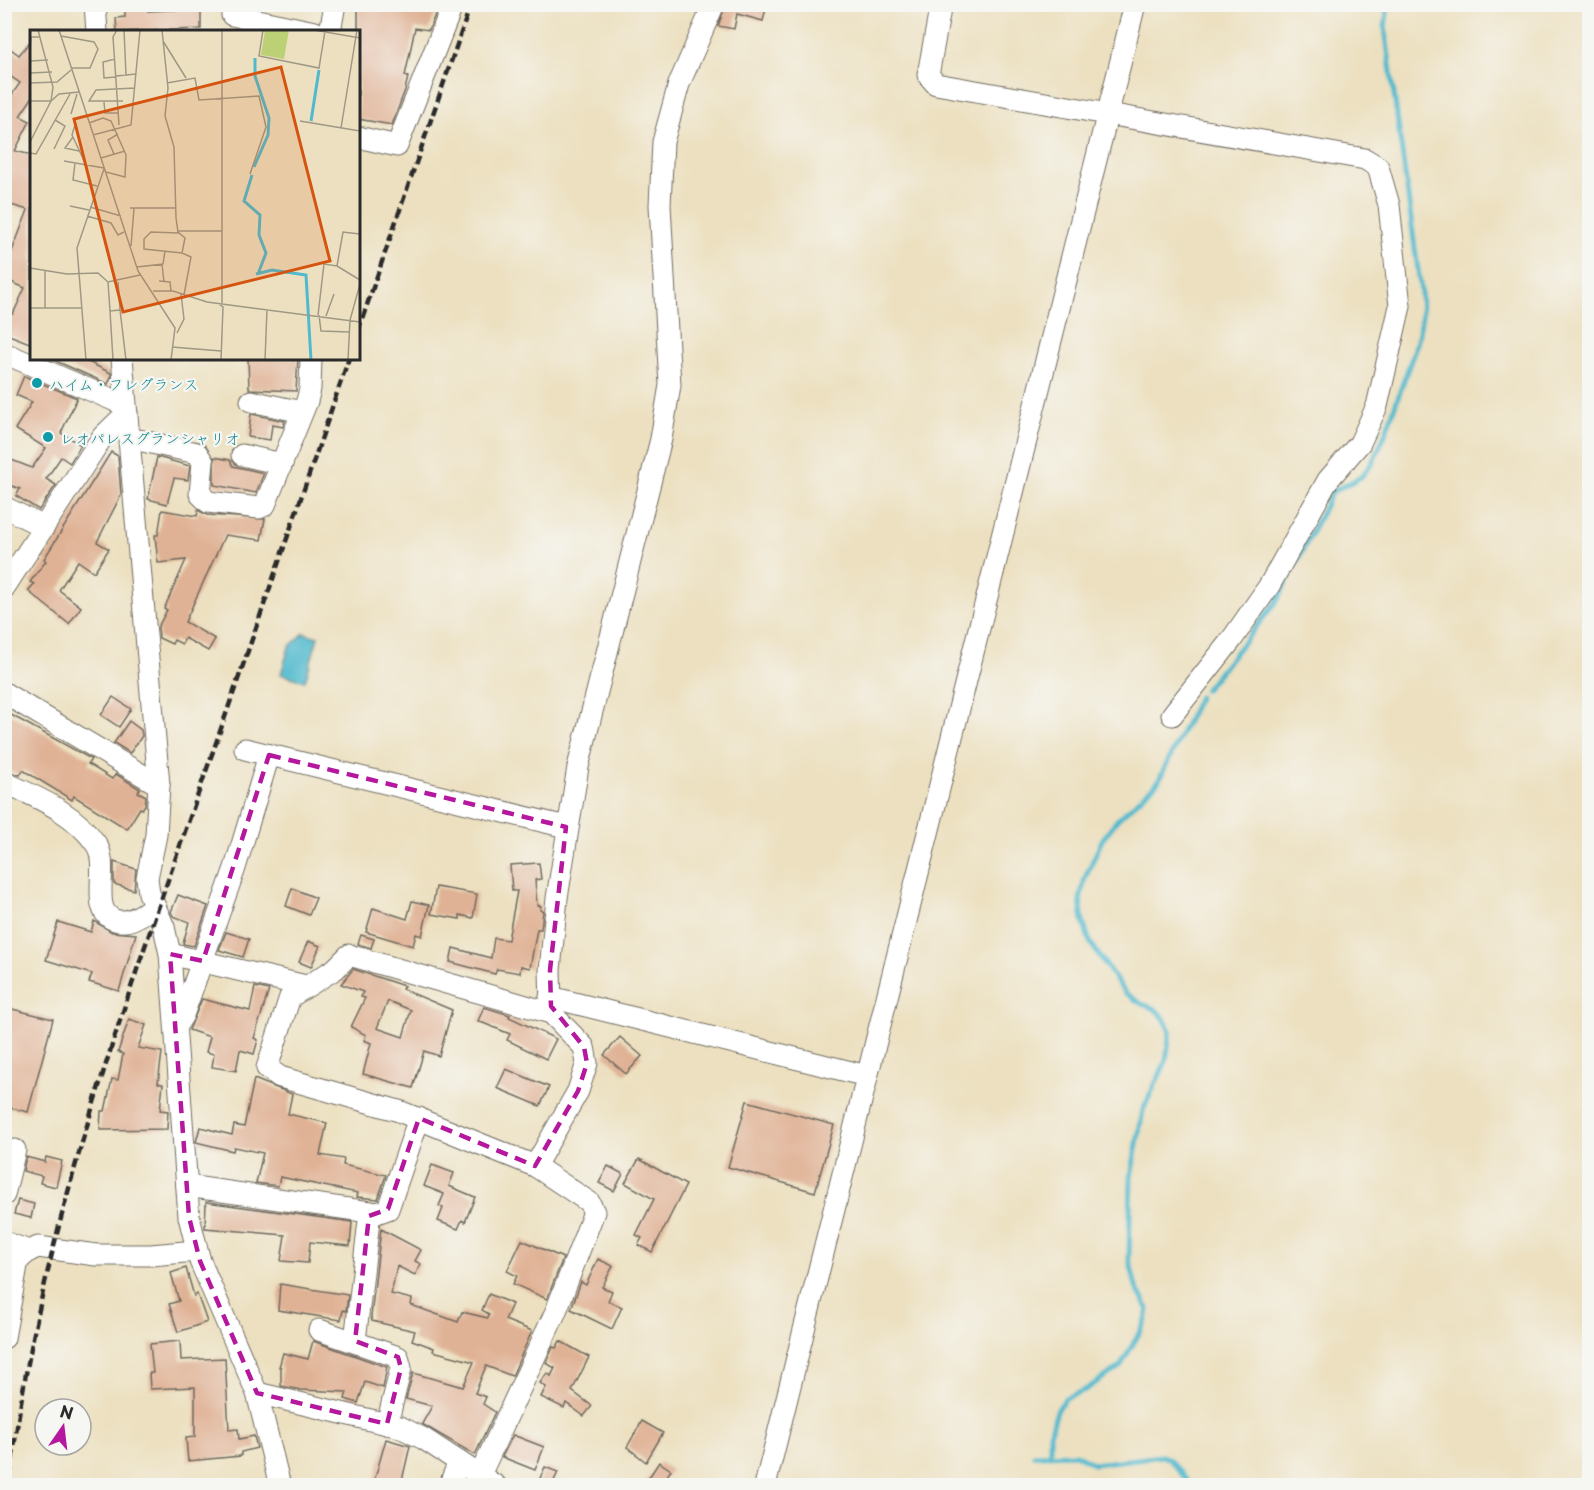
<svg xmlns="http://www.w3.org/2000/svg" width="1594" height="1490" font-family="'Playpen Sans','Klee One',sans-serif">
	<style>
		.water { fill: #50b9cd; stroke: #3e727c; stroke-width: 1.5 }
		.lines { fill: none; stroke-linecap: round; stroke-linejoin: round }
		.stream { stroke: #50b9cd; stroke-width: 5 }
		.building { fill: #e0b295; fill-rule: evenodd }
		.minor-casing { stroke: #6f6a5f; stroke-width: 23 }
		.minor { stroke: #fff; stroke-width: 21 }
		.rail { stroke: #2b2b2b; stroke-width: 4.5; stroke-dasharray: 9 4.5; stroke-linecap: butt }
		.marked { fill: none; stroke: #b5179e; stroke-width: 4.5; stroke-dasharray: 12 8; stroke-linejoin: round }
		.culture-dot { fill: #0f9aa8; stroke: #f6f6f2; stroke-width: 2 }
		.labels { text-anchor: middle; dominant-baseline: central; stroke-width: 4.5; stroke-linejoin: round; paint-order: stroke }
		.culture-label { font-size: 15px; fill: #0d838f; stroke: #f6f6f2; text-anchor: start }
		.inset-river { fill: none; stroke: #50b9cd; stroke-width: 3 }
		.inset-road { fill: none; stroke: #9f9884; stroke-width: 1.5 }
		.view { fill: #d5540f; fill-opacity: 0.15; stroke: #d5540f; stroke-width: 3 }
		.inset-edge { fill: none; stroke: #2b2b2b; stroke-width: 3 }
	</style>
	<rect width="100%" height="100%" fill="#f6f6f2"/>
	<filter id="ink" filterUnits="userSpaceOnUse"><feTurbulence type="fractalNoise" baseFrequency=".0167" numOctaves="2"/><feDisplacementMap in="SourceGraphic" scale="12" xChannelSelector="R" yChannelSelector="G"/><feConvolveMatrix kernelMatrix="1 2 1 2 8 2 1 2 1" color-interpolation-filters="sRGB"/></filter>
	<filter id="wash" filterUnits="userSpaceOnUse"><feTurbulence type="fractalNoise" baseFrequency=".008" numOctaves="4" result="noise"/><feDisplacementMap in="SourceGraphic" scale="24" xChannelSelector="R" yChannelSelector="G"/><feGaussianBlur stdDeviation="1.35" result="paint"/><feColorMatrix in="noise" values="0 0 0 0 0 0 0 0 0 0 0 0 0 0 0 0 0 1.4 0 .05"/><feComposite in="paint" operator="in"/></filter>
	<g filter="url(#wash)">
		<rect width="100%" height="100%" fill="#ece0c0"/>
		<polygon class="water" points="304,633 318,637 305,681 281,674 289,647"/>
		<g class="lines">
			<g class="stream">
				<polyline points="1205,690 1277,601 1332,492 1361,477 1372,463 1384,437 1417,343 1422,315 1421,292 1385,28 1388,4"/>
				<polyline points="1034,1455 1076,1454 1093,1464 1162,1456 1169,1459 1192,1486"/>
				<polyline points="1050,1455 1050,1434 1057,1411 1065,1398 1085,1390 1120,1367 1146,1321 1148,1309 1136,1287 1129,1258 1131,1177 1143,1110 1166,1061 1170,1031 1164,1018 1155,1009 1142,1004 1125,993 1090,942 1083,922 1080,900 1085,878 1102,840 1117,820 1158,782 1199,697"/>
			</g>
		</g>
		<g id="blocks">
			<g class="building">
				<polygon points="125,4 147,4 148,11 201,9 201,29 117,32 116,18 125,17"/>
				<polygon points="358,4 438,7 429,30 415,28 405,76 408,77 405,90 392,125 358,119"/>
				<polygon points="726,4 767,4 763,21 737,14 734,29 718,26"/>
				<polygon points="32,39 32,98 20,116 30,121 15,151 32,155 32,344 4,333 10,313 13,314 25,288 4,279 4,257 9,259 28,210 4,203 4,106 20,83 4,72 4,44 19,55"/>
				<polygon points="49,358 80,358 111,373 111,377 108,384"/>
				<polygon points="248,358 298,358 296,391 249,389"/>
				<polygon points="24,376 77,398 61,433 81,445 70,463 61,457 46,479 56,485 39,510 16,496 20,489 4,483 4,457 32,468 46,448 15,429 32,402 16,395"/>
				<polygon points="251,414 285,421 283,427 272,425 270,440 248,437"/>
				<polygon points="111,452 118,456 121,495 97,542 109,549 94,572 78,561 59,590 81,607 69,624 28,591 34,584 30,582 46,561 44,559"/>
				<polygon points="157,457 190,466 188,480 174,478 167,504 148,499"/>
				<polygon points="214,457 230,460 233,466 264,473 256,493 214,485"/>
				<polygon points="162,510 197,516 198,510 207,515 265,519 261,540 225,535 185,622 215,639 208,651 185,638 182,644 174,640 172,644 159,638 158,627 167,610 164,609 186,560 158,563 155,535 158,535"/>
				<polygon points="113,697 131,709 119,727 101,715"/>
				<polygon points="4,711 91,759 88,764 112,779 116,774 140,789 138,792 146,796 145,805 142,809 140,808 127,829 74,796 72,800 23,770 20,775 4,770"/>
				<polygon points="129,721 141,730 142,736 130,753 114,743"/>
				<polygon points="114,862 136,869 134,890 114,884"/>
				<polygon points="539,863 541,879 535,880 537,905 541,906 540,910 543,911 541,929 537,929 530,968 521,966 520,973 497,969 495,974 450,962 453,948 491,958 494,938 508,940 517,891 512,891 510,865"/>
				<polygon points="436,887 477,894 473,918 460,915 460,919 431,914"/>
				<polygon points="292,888 316,898 309,915 286,906"/>
				<polygon points="178,895 208,906 194,946 183,944 189,922 173,916 171,912"/>
				<polygon points="412,901 429,905 422,936 416,934 413,946 366,932 373,908 407,919"/>
				<polygon points="94,921 112,932 136,934 119,991 89,982 92,974 46,960 58,922 91,932"/>
				<polygon points="226,932 249,939 243,957 219,950"/>
				<polygon points="361,935 374,939 371,948 358,944"/>
				<polygon points="308,941 320,946 311,967 299,962"/>
				<path d="M353,969L404,986L402,989L452,1010L439,1056L424,1051L413,1088L363,1074L371,1043L364,1040L366,1035L351,1027L365,998L361,997L363,992L341,984ZM388,1001L411,1010L403,1037L377,1028Z"/>
				<polygon points="255,987 269,990 254,1038 258,1040 254,1054 240,1050 236,1071 212,1067 214,1054 206,1052 210,1037 189,1030 202,999 250,1011"/>
				<polygon points="4,1007 53,1019 28,1112 4,1106"/>
				<polygon points="484,1007 510,1015 509,1017 556,1039 546,1059 507,1040 510,1034 478,1021"/>
				<polygon points="129,1019 146,1025 138,1048 162,1052 158,1083 163,1084 160,1110 168,1111 167,1129 100,1130 101,1111 105,1111 112,1079 118,1080 123,1054 118,1052"/>
				<polygon points="620,1037 642,1056 626,1074 604,1055"/>
				<polygon points="506,1069 549,1087 540,1106 497,1088"/>
				<polygon points="254,1079 292,1094 288,1114 327,1123 320,1155 344,1159 343,1165 386,1175 378,1199 357,1197 358,1193 280,1177 278,1186 256,1183 263,1153 234,1147 233,1151 196,1142 200,1127 232,1135 234,1125 244,1127"/>
				<polygon points="747,1101 834,1125 815,1192 728,1167"/>
				<polygon points="26,1157 45,1162 46,1157 62,1161 56,1187 40,1183 42,1176 23,1171"/>
				<polygon points="639,1159 686,1185 652,1252 638,1245 642,1238 636,1235 654,1199 625,1183"/>
				<polygon points="432,1165 454,1173 449,1186 475,1197 465,1222 462,1220 458,1229 438,1221 443,1208 439,1206 444,1194 424,1186"/>
				<polygon points="608,1166 623,1174 614,1191 599,1183"/>
				<polygon points="18,1200 34,1204 31,1218 14,1214"/>
				<polygon points="206,1202 352,1222 350,1246 310,1242 308,1263 281,1261 285,1235 205,1228"/>
				<polygon points="381,1229 421,1250 415,1261 421,1264 415,1275 397,1266 391,1294 412,1299 411,1305 458,1322 462,1312 488,1318 489,1314 482,1310 489,1294 512,1304 505,1320 532,1331 512,1376 486,1366 475,1393 486,1397 483,1404 495,1412 475,1455 422,1424 432,1406 406,1399 413,1373 463,1387 474,1362 433,1351 434,1348 412,1340 415,1331 372,1321 371,1317"/>
				<polygon points="522,1240 563,1258 547,1299 513,1284 517,1276 507,1271"/>
				<polygon points="598,1259 613,1266 602,1287 612,1291 608,1301 622,1307 612,1329 571,1309 581,1282 586,1285"/>
				<polygon points="186,1268 194,1296 197,1294 207,1322 178,1332 169,1304 179,1301 171,1273"/>
				<polygon points="280,1284 348,1295 346,1311 343,1310 341,1320 278,1310"/>
				<polygon points="180,1341 181,1360 225,1358 229,1430 238,1429 239,1439 254,1436 257,1448 241,1452 241,1456 188,1461 186,1438 195,1437 195,1387 150,1389 149,1373 153,1373 150,1344"/>
				<polygon points="313,1341 387,1367 383,1388 365,1382 358,1403 345,1399 347,1392 301,1390 281,1386 281,1367 279,1367 283,1353 308,1359"/>
				<polygon points="560,1341 589,1357 572,1391 592,1406 584,1416 566,1403 564,1408 541,1397 546,1387 540,1383 547,1373 551,1376 555,1368 546,1363 553,1347 556,1348"/>
				<polygon points="642,1421 663,1433 646,1462 627,1447"/>
				<polygon points="513,1435 544,1447 535,1470 502,1457"/>
				<polygon points="386,1439 410,1446 401,1485 373,1485"/>
				<polygon points="659,1462 671,1470 661,1485 644,1485"/>
				<polygon points="545,1467 558,1472 552,1485 537,1485"/>
			</g>
		</g>
	</g>
	<g filter="url(#ink)">
		<use href="#blocks" fill-opacity="0" stroke="#6f6a5f" stroke-width="1.5"/>
		<g class="lines">
			<g class="minor-casing">
				<g id="minor">
					<polyline points="95,4 97,32"/>
					<polyline points="234,4 232,15 315,32"/>
					<polyline points="941,4 928,75 936,84 1365,159 1378,167 1389,205 1400,306 1377,406 1360,443 1328,480 1269,586 1232,639 1172,715"/>
					<polyline points="330,32 335,4"/>
					<polyline points="358,137 397,146 453,4"/>
					<polyline points="4,353 125,405"/>
					<polyline points="122,358 159,785 156,835 147,878 149,893 164,927 170,954 189,1217 200,1261 257,1393 280,1486"/>
					<polyline points="251,401 302,412"/>
					<polyline points="129,438 197,453 203,462 200,494 208,502 259,508 265,505 307,401 310,389 311,358"/>
					<polyline points="242,455 282,464"/>
					<polyline points="4,507 44,527"/>
					<polyline points="4,588 103,436 127,413"/>
					<polyline points="4,693 159,785"/>
					<polyline points="245,749 566,827"/>
					<path d="M4,782C38,798 74,812 96,844C111,865 88,911 115,920C128,925 143,914 153,907"/>
					<polyline points="170,954 306,986"/>
					<polyline points="550,997 867,1076"/>
					<polyline points="176,1026 183,1015 235,868 269,755"/>
					<polyline points="535,1166 399,1111 280,1077 267,1068 290,997 335,969 349,955 554,1014"/>
					<polyline points="187,1186 377,1213 388,1209 419,1118"/>
					<polyline points="4,1195 15,1150"/>
					<polyline points="4,1242 29,1251"/>
					<polyline points="4,1257 18,1260 29,1251 38,1247 96,1255 151,1255 196,1251"/>
					<polyline points="319,1330 398,1357 401,1368 387,1424"/>
					<polyline points="4,1338 18,1260"/>
					<polyline points="355,1341 370,1212"/>
					<polyline points="257,1393 400,1427 424,1439 496,1486"/>
					<polyline points="480,1475 556,1311 594,1212 589,1202 535,1166 578,1091 587,1063 584,1047 555,1017 551,1006 550,970 557,898 578,767 661,439 670,385 660,205 663,142 679,84 714,4"/>
					<polyline points="449,1486 459,1462"/>
					<polyline points="765,1486 1135,4"/>
				</g>
			</g>
			<use href="#minor" class="minor"/>
			<g class="rail">
				<polyline points="358,331 471,4"/>
				<path d="M9,1486C35,1263 108,1050 182,840C238,680 294,519 349,358"/>
			</g>
		</g>
	</g>
	<path class="marked" d="M269,755L566,827L550,970L551,1006L584,1047L587,1063L578,1091L535,1166L419,1118L388,1209L369,1216L355,1341L398,1357L401,1368L387,1424L257,1393L200,1261L189,1217L170,954L203,961Z"/>
	<g class="culture-dot">
		<circle cx="37" cy="383" r="6"/>
		<circle cx="48" cy="437" r="6"/>
	</g>
	<g class="labels">
		<g class="culture-label">
			<text x="49" y="383">ハイム・フレグランス</text>
			<text x="60" y="437">レオパレスグランシャリオ</text>
		</g>
	</g>
	<g transform="translate(30 30)">
		<rect width="330" height="330" fill="#ece0c0"/>
		<path d="M235,0H259L254,29L231,25Z" fill="#bcd175"/>
		<path class="inset-river" d="M281,91L289,40M224,137L238,105L239,88L225,46V28M222,145L214,171L230,185L229,205L236,223L228,244M226,244L242,240L276,245L281,330"/>
		<path class="inset-road" d="M29,0L108,241L145,298L141,330M87,0L83,7L89,95M94,0L96,45M132,0L138,58L135,86L144,117L146,188L148,202L155,208L152,223L161,227L154,265M192,0V273M233,0L229,26L289,38L295,1M284,0L330,8M31,6L64,12L68,19L60,38H41M133,11L156,48M0,19L1,7H10M85,29L73,32L74,48L86,47M0,31L18,30M0,43L22,42M86,46L106,44M0,53L27,52L41,40M137,53L165,48L169,70L229,66L236,97L220,144M0,71H21L29,64L49,62M93,71H59L66,60L105,58M74,72L75,83H88M41,84L47,64M270,91L330,101M59,93L73,88L81,91L96,125L95,147L76,142M45,95L42,105L57,137M311,98L327,0M63,105L101,95L110,0M43,107L35,118L49,121M0,112L21,71L23,57L8,0M24,119L35,96L25,90M0,123L6,124L40,64M84,124L78,110L88,104M71,128L95,121M34,131L74,138M45,133L43,150L67,156M40,176L59,180M60,177L91,186M100,178H145M57,186L81,193L88,205L94,202M148,201H192M149,203L121,202L114,209V219L152,223M101,216L104,178M132,234L134,252M307,236L330,250M107,237L133,234L135,221M0,238L37,244L68,243L78,252L110,245M129,251L140,252L141,261M78,252L80,281L90,280L88,252M123,261H143L177,272L330,292M187,273L193,277L191,330M0,278H52M15,278V240M90,280L96,330M80,281L83,330M288,285L294,234L307,236L313,202L330,204M289,285L291,301L319,302M296,286L304,264M147,303L154,289L151,264M142,317L191,321M56,330L47,218L74,139M235,330L237,279M318,330L320,290L330,254"/>
		<path class="view" d="M251,37L300,231L93,282L44,89Z"/>
		<rect width="330" height="330" class="inset-edge"/>
	</g>
	<rect width="1594" height="1490" fill="none" stroke="#f6f6f2" stroke-width="24"/>
	<g transform="translate(63 1427) rotate(14)"><circle r="28" fill="#f6f6f2" stroke="#a5a5a2" stroke-width="1.5"/>
	<path d="M0-4.5L10 22L0 15L-10 22Z" fill="#b5179e"/>
	<text y="-9" font-size="16" font-weight="bold" text-anchor="middle" fill="#2b2b2b">N</text>
	</g>
</svg>
